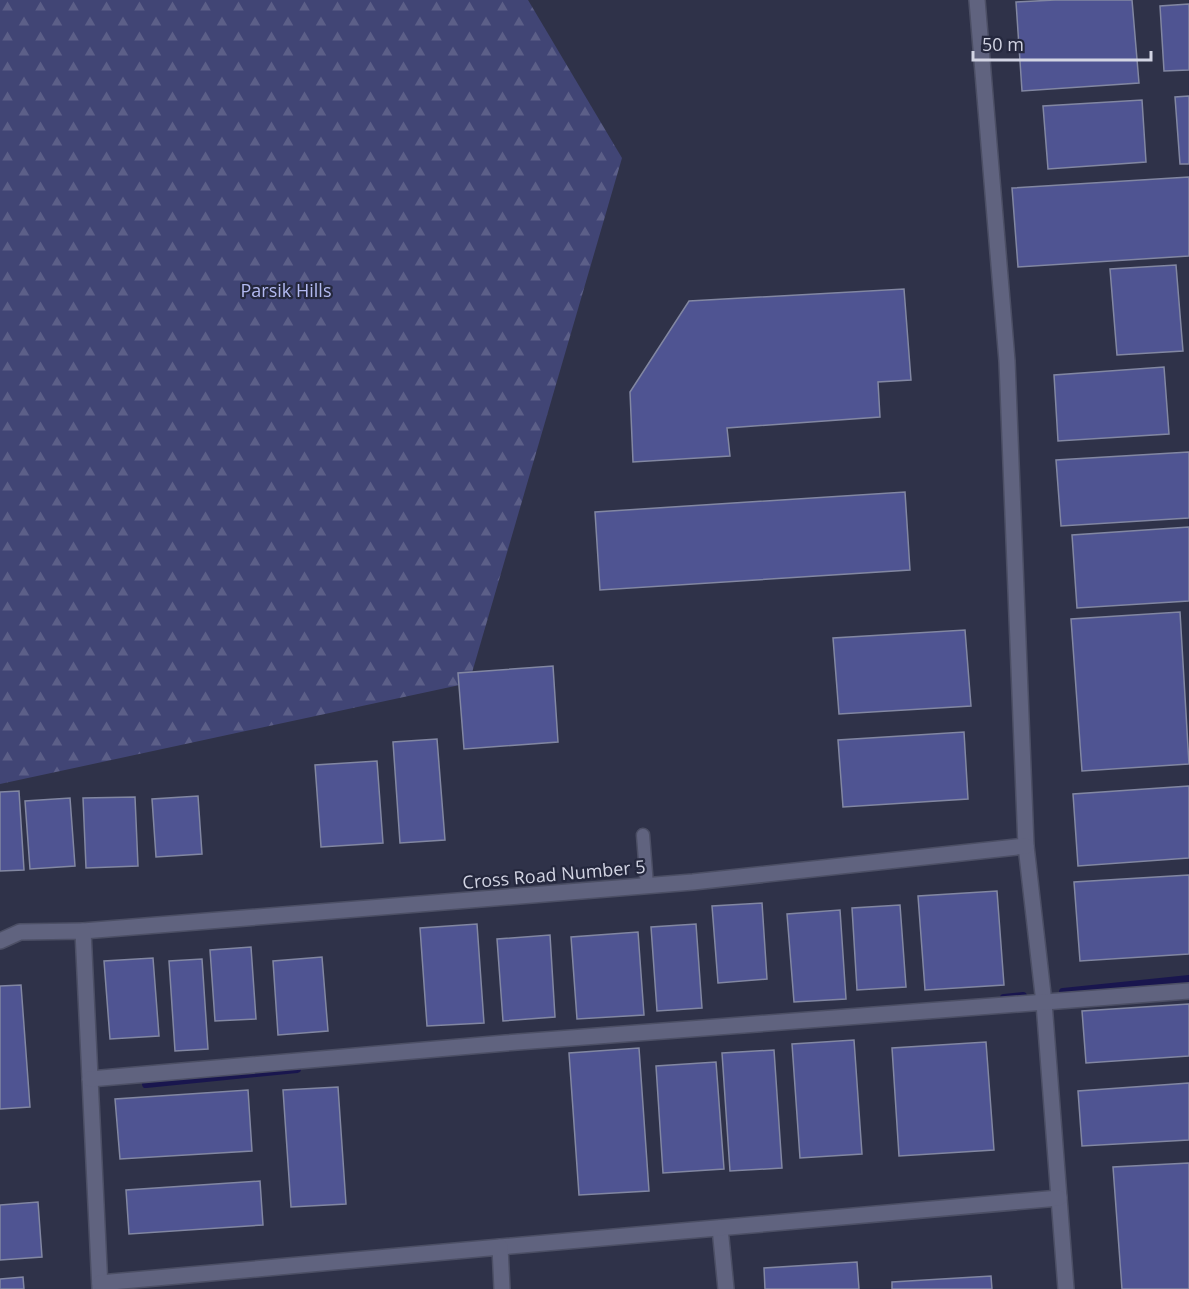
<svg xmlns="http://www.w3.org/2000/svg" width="1189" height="1289" font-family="'Open Sans',sans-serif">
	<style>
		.forest { fill: url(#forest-firs) }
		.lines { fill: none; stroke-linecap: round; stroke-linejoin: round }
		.stream { stroke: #19164e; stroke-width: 8 }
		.building { fill: #4f5492; stroke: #8287a2; stroke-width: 1.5 }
		.lane-casing { stroke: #4c4f65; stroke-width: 15 }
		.street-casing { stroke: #4c4f65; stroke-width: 18 }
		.lane { stroke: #60637f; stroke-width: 12 }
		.street { stroke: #60637f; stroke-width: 15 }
		.labels { text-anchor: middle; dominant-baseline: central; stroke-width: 4.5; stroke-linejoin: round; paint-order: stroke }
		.park-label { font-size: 18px; fill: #b3baf1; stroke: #25283e }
		.street-label { font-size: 18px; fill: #d2d4e3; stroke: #25283e }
	</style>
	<defs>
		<pattern id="forest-firs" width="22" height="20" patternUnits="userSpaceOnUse" patternTransform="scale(1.5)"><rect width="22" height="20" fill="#414575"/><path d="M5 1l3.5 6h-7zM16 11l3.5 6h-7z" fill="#5c5f88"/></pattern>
	</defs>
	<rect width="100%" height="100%" fill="#2f3249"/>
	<polygon class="forest" points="0,0 528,0 622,158 469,683 0,784"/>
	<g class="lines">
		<g class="stream">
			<polyline points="1063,992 1189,979"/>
			<polyline points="1004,998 1023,996"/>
			<polyline points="146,1084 297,1069"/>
		</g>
	</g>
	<g class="building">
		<polygon points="1055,0 1132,0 1139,83 1022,91 1016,2"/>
		<polygon points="1189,4 1189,70 1164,71 1160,6"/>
		<polygon points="1189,96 1189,164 1180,164 1175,97"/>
		<polygon points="1142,100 1146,162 1048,169 1043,106"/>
		<polygon points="1189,177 1189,256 1018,267 1012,188"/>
		<polygon points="1176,265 1183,351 1117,355 1110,269"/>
		<polygon points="904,289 911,380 878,382 880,417 727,428 730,456 633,462 630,392 689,301"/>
		<polygon points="1164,367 1169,434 1058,441 1054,375"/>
		<polygon points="1189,452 1189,518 1061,526 1056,460"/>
		<polygon points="905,492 910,570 600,590 595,512"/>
		<polygon points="1189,527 1189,601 1077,608 1072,535"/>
		<polygon points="1180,612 1189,764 1082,771 1071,619"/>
		<polygon points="965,630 971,706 839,714 833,638"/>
		<polygon points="553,666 558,742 464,749 458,673"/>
		<polygon points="964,732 968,799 843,807 838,740"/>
		<polygon points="437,739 445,840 400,843 393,742"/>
		<polygon points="377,761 383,843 321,847 315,765"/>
		<polygon points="1189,786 1189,858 1078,866 1073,794"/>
		<polygon points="19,791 24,870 0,871 0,792"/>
		<polygon points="198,796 202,854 156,857 152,799"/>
		<polygon points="135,797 138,866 86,868 83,798"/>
		<polygon points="70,798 75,866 30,869 25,801"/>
		<polygon points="1189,875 1189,954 1080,961 1074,882"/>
		<polygon points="997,891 1004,985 925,990 918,896"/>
		<polygon points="762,903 767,979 718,983 712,906"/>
		<polygon points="900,905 906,987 857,990 852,908"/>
		<polygon points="840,910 846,999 794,1002 787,914"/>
		<polygon points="477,924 484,1023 427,1026 420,928"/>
		<polygon points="696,924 702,1008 657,1011 651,927"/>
		<polygon points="638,932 644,1015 577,1019 571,937"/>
		<polygon points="550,935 555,1017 503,1021 497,939"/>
		<polygon points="251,947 256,1019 215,1021 210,950"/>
		<polygon points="322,957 328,1031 278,1035 273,961"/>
		<polygon points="153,958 159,1036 110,1039 104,961"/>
		<polygon points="202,959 208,1049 175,1051 169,961"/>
		<polygon points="21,985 30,1107 0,1109 0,986"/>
		<polygon points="1189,1004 1189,1056 1086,1063 1082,1011"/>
		<polygon points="854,1040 862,1154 800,1158 792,1044"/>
		<polygon points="986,1042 994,1150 899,1156 892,1048"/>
		<polygon points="639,1048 649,1191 579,1195 569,1053"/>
		<polygon points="774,1050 782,1168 730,1171 722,1053"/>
		<polygon points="716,1062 724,1169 663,1173 656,1066"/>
		<polygon points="1189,1083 1189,1140 1082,1146 1078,1091"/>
		<polygon points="338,1087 346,1204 291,1207 283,1090"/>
		<polygon points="248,1090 252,1151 120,1159 115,1099"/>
		<polygon points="1189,1163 1189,1289 1122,1289 1113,1167"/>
		<polygon points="260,1181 263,1225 129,1234 126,1190"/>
		<polygon points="38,1202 42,1257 0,1260 0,1205"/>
		<polygon points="857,1262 859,1289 765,1289 764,1268"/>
		<polygon points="991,1276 992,1289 892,1289 892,1282"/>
		<polygon points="23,1277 24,1289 0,1289 0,1279"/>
	</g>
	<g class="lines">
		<g class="lane-casing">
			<polyline id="lane" points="643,835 647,886"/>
		</g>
		<g class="street-casing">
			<g id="street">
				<polyline points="977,0 1007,361 1026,846 1044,1003 1066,1289"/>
				<polyline points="83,931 693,882 1026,846"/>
				<polyline points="0,941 20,932 83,931 100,1289"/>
				<polyline points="90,1079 506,1043 1189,991"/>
				<polyline points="720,1228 726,1289"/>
				<polyline points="500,1247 1059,1198"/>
				<polyline points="100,1283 500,1247 502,1289"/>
			</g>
		</g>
		<use href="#lane" class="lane"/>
		<use href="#street" class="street"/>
	</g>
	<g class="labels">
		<g class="park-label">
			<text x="286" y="290">Parsik Hills</text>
		</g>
		<g class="street-label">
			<text transform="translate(554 874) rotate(-5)">Cross Road Number 5</text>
		</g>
	</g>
	<path d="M973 51v9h178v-9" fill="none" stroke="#d2d4e3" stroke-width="3"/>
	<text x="982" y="51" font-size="18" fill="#d2d4e3" stroke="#25283e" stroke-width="4.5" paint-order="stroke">50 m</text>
</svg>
